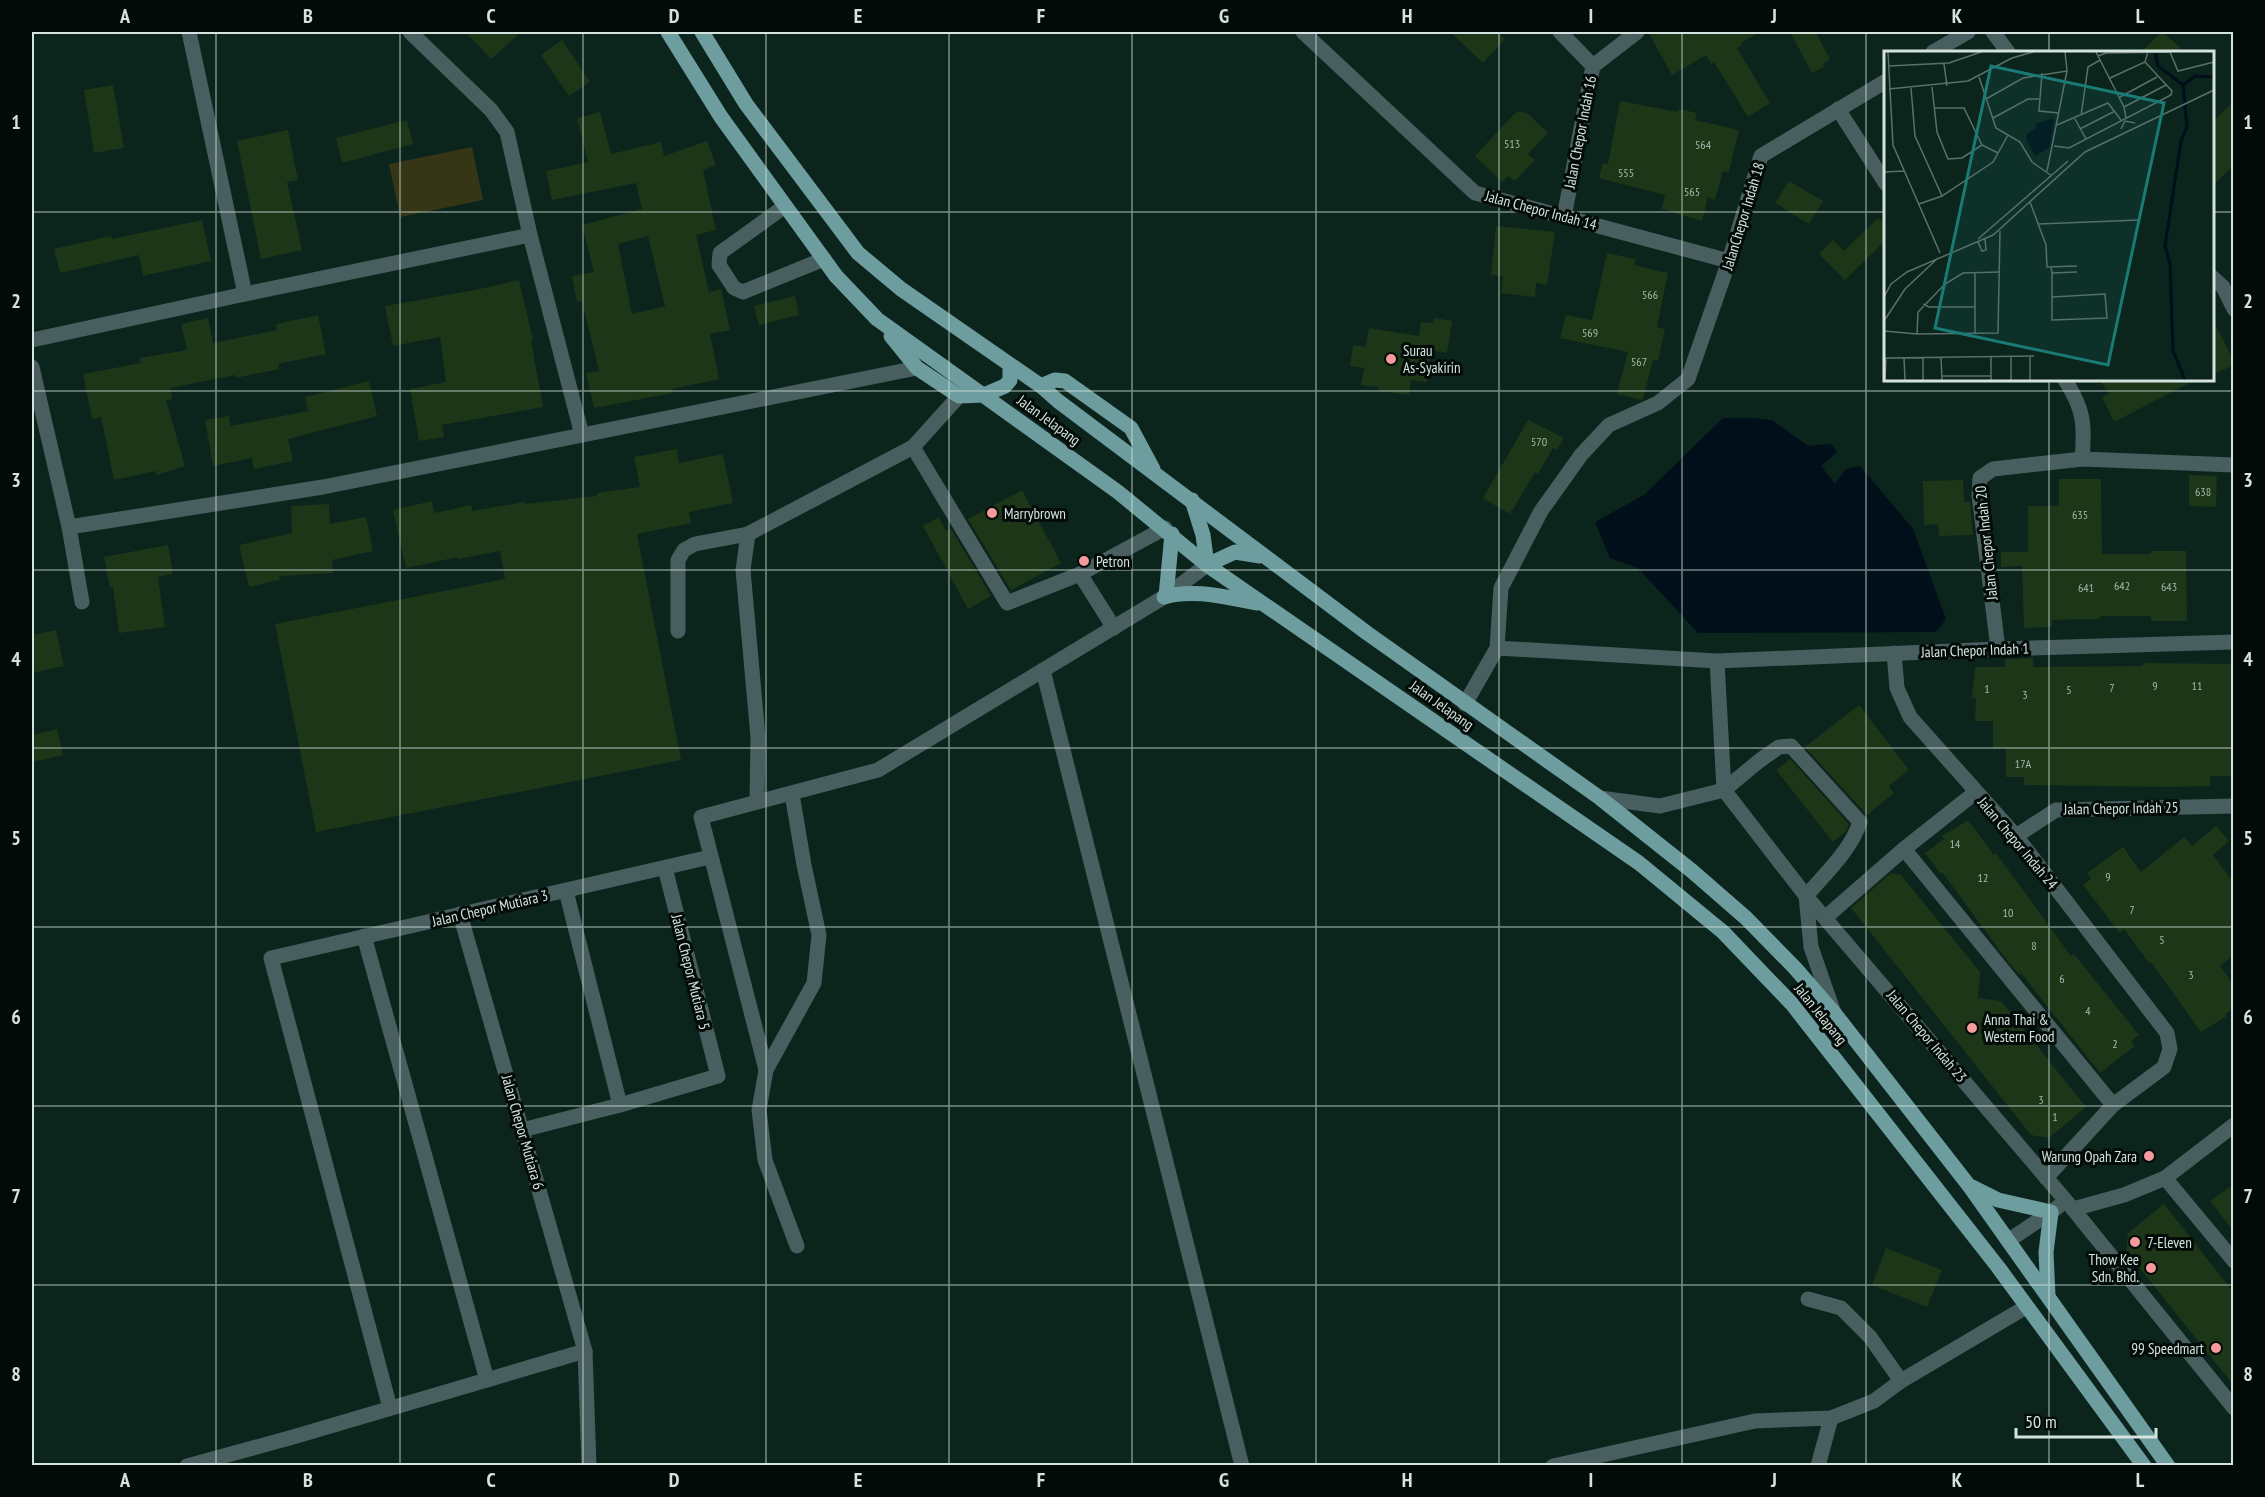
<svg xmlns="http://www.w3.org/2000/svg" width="2265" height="1497" font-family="'PT Sans Narrow',sans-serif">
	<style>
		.green { fill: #353615 }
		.water { fill: #000f19 }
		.building { fill: #1d3618; fill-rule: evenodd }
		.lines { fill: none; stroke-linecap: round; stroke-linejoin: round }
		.minor { stroke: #485e5f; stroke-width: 15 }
		.major { stroke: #6e9da0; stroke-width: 15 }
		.grid { fill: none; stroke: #d4e3dd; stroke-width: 1.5; stroke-opacity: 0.55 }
		.poi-dot { fill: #f59b9e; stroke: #030b08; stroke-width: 2 }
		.labels { text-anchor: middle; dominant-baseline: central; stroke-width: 6; stroke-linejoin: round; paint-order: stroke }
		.number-label { font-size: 12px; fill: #a6b8ac }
		.street-label { font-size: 15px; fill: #d4e3dd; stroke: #030b08 }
		.poi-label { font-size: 15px; fill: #d4e3dd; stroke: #030b08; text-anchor: start }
		.inset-river { fill: none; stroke: #000f19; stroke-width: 3 }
		.inset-road { fill: none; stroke: #5b7069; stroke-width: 1.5 }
		.view { fill: #197b74; fill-opacity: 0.15; stroke: #197b74; stroke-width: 3 }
		.inset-edge { fill: none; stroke: #d4e3dd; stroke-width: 3 }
		.neatline { fill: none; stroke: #d4e3dd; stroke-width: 2 }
		.grid-label { font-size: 20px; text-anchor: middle; font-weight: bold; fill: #d4e3dd }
	</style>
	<rect width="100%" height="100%" fill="#0b241c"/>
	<polygon class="green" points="472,147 483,200 400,217 389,164"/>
	<polygon class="water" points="1723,418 1753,418 1772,420 1808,446 1831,444 1837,452 1821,466 1835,484 1846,469 1860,466 1913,529 1946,619 1936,632 1698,633 1638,568 1610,558 1595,522 1644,495"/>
	<g class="building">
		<polygon points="465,32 521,32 491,59"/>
		<polygon points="1450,32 1497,32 1505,39 1483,63"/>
		<polygon points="1648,32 1760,32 1741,43 1742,45 1737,48 1770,103 1748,117 1714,62 1711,64 1706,55 1672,75"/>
		<polygon points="1790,32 1816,32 1830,60 1823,63 1824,67 1812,73"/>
		<polygon points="2162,32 2163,32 2185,52 2141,52"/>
		<polygon points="562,40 590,82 569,96 541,55"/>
		<polygon points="113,85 124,148 94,153 84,90"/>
		<polygon points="1620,101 1678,112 1679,109 1697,113 1695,120 1739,130 1729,172 1723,171 1715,200 1708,197 1702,221 1662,209 1665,195 1599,178 1603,163 1608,164"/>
		<polygon points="2234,101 2234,165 2212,186 2212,123"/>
		<polygon points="1520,111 1527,113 1548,133 1528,154 1535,160 1515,181 1508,176 1502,182 1475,156 1515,113"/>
		<path d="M600,112L611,154L661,142L664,156L707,141L716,165L703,170L716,230L696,235L709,292L721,289L730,330L710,334L719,379L672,389L673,393L594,408L586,373L599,371L582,301L577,302L572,276L594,272L582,225L642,209L636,183L552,200L546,171L588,162L577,118ZM648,236L665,306L632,314L618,244Z"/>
		<polygon points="407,120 413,144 342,163 336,138"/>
		<polygon points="288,130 298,180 287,182 302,250 261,259 237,141"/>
		<polygon points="1789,181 1823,201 1809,224 1775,203"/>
		<polygon points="1878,218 1886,225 1886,240 1845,280 1819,254 1833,240 1844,251"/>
		<polygon points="202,220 211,261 143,276 139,255 60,273 54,249 111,236 112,239"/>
		<polygon points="1496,226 1555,232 1547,285 1536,283 1535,297 1501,293 1503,276 1491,275"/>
		<polygon points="1607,253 1636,259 1634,265 1668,273 1657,327 1665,329 1658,361 1653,360 1643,399 1641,400 1617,394 1628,352 1560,338 1566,315 1592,320"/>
		<polygon points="519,280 533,340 531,340 543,407 442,425 444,437 419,441 410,389 446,382 440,337 393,346 385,306 475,290"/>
		<polygon points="795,296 799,315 759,325 754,306"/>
		<polygon points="318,315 326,354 278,364 279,369 236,378 235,375 170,388 172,399 166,400 185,466 157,475 156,471 114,480 101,417 92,419 83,374 141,363 140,358 187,350 181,324 208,318 213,343 277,330 276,324"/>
		<polygon points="1434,318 1452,321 1447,353 1431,350 1427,382 1411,380 1409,395 1378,391 1378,387 1361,385 1364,368 1350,366 1353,345 1366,347 1369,328 1419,336 1421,322 1433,323"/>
		<polygon points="2212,318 2234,361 2234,365 2212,375"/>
		<polygon points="2100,380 2195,380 2114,422 2102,397 2109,394"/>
		<polygon points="369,381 377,416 288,439 293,461 254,469 252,458 213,466 205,420 229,416 231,426 308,411 305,397"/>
		<polygon points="1528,420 1564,438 1557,450 1553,448 1538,474 1535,472 1510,514 1483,498"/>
		<polygon points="677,449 679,463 723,454 733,503 689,512 691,523 637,534 681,760 316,832 275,624 505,579 500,551 458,559 458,557 406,568 393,510 432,501 434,513 471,505 472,511 525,502 525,504 597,496 597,493 640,487 634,457"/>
		<polygon points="2189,475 2217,476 2216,507 2189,506"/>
		<polygon points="2059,479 2101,479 2102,554 2151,554 2151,551 2186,551 2187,621 2151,621 2151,616 2100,616 2100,619 2052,620 2052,627 2024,628 2022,566 2001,567 2001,552 2028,552 2028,506 2059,506"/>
		<polygon points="1963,480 1964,502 1970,502 1973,535 1939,536 1938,524 1924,525 1923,481"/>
		<polygon points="1022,490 1061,563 1011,590 968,519"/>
		<polygon points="329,504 330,524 366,517 373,551 332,560 333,573 279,576 280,580 249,587 239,545 292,533 291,506"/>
		<polygon points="939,517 946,531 951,529 991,596 968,609 923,526"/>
		<polygon points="168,545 173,574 158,577 165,627 119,633 113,587 110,587 104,557"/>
		<polygon points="56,630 64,666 32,673 32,635"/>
		<polygon points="2033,658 2033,667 2143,666 2143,663 2234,664 2234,776 2210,776 2210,786 2168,787 2024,785 2024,777 2006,777 2006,748 1993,749 1993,721 1975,721 1976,698 1972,698 1975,667 2005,667 2005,659"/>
		<polygon points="1859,705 1909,770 1889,786 1894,793 1867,815 1805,747"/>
		<polygon points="57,729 63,755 32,762 32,735"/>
		<polygon points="1790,759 1849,824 1845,832 1833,842 1776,770"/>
		<polygon points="1968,820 1994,855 1996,853 2071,956 2074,954 2139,1035 2131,1041 2135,1046 2100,1073 2021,973 2019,974 2009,963 1942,872 1940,873 1925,853 1944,839 1942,836"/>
		<polygon points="2216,826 2229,841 2213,855 2234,883 2234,954 2220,966 2234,985 2234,1008 2225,1014 2227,1016 2201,1032 2151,962 2149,963 2124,929 2120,933 2083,885 2091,879 2087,873 2123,847 2141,872 2184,837 2192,846"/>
		<polygon points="1891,873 1901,875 1980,972 1978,998 2001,1001 2086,1107 2049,1138 2031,1135 1851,908"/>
		<polygon points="2234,1184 2234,1232 2210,1201"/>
		<polygon points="2164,1204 2234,1293 2234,1386 2126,1251 2128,1233"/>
		<polygon points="1886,1248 1942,1270 1927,1307 1872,1285"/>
	</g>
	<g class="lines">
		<g class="minor">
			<polyline points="189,32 245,294"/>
			<polyline points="410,32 491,110 507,132 530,235 582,435"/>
			<polyline points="1303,32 1475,193 1729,261"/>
			<polyline points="1560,32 1593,66"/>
			<polyline points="1993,32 2008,52"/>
			<polyline points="1933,52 1968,32"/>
			<polyline points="1838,109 1886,184"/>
			<polyline points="785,206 720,253 719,265 734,288 743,292 824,259"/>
			<polyline points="1564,217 1593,66 1637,32"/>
			<polyline points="2212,277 2223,287 2234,309"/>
			<polyline points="32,340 245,294 530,235"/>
			<polyline points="32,367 69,527 323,487 917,368"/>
			<path d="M2065,380C2084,409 2085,425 2082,459"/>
			<polyline points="913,447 1007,603 1080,574 1165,528"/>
			<polyline points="69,527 82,602"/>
			<polyline points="1080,574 1114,628"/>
			<polyline points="678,631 678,560 684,550 695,544 748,534"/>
			<polyline points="1497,648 1717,661 1998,649 2234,642"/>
			<polyline points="1998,649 1979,495 1980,478 1993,469 2082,459 2234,465"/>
			<polyline points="1894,653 1897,688 1910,717 2016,836 2167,1033 2170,1049 2164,1067 2113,1105 2046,1178"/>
			<polyline points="1717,661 1724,790 1806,896 2073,1209 2234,1408"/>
			<polyline points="1043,670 1242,1466"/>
			<polyline points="1465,704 1497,648 1501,588 1541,511 1581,455 1609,425 1658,403 1688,379 1729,261 1761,156 1886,81"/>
			<polyline points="792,794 804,865 819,935 814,983 766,1070 759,1110 765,1160 797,1246"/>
			<path d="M1600,798L1660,806L1724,790L1759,761L1779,747L1791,746L1860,822C1851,850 1825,874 1806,896L1811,947L1834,1013"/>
			<polyline points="757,802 758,737 743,570 748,534 913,447 959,396"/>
			<polyline points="2016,836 2056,810 2234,806"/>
			<polyline points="1904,849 2113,1105"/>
			<polyline points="566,891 620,1105"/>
			<polyline points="460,914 585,1351 589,1466"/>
			<polyline points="1826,917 1904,849 1976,792"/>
			<polyline points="364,936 487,1380"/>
			<polyline points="766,1070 701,817 878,770 1164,597 1207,565"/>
			<polyline points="522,1130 620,1105 718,1076 665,868"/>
			<polyline points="2165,1178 2234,1261"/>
			<polyline points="2073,1209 2124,1195 2165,1178 2234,1125"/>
			<polyline points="2008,1241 2058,1207"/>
			<polyline points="1808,1299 1841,1308 1870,1337 1901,1381"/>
			<polyline points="390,1408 271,958 710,857"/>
			<polyline points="187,1466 293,1437 585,1351"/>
			<polyline points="1553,1466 1755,1421 1831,1418 1874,1401 1901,1381 2026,1307"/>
			<polyline points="1818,1466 1831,1418"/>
		</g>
		<g class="major">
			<polyline points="668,32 721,117 836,276 877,319 1118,492 1207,565 1639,863 1723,932 1792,1004 1998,1267 2144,1466"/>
			<polyline points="702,32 746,104 858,253 901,289 1041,386 1058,401 1367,633 1600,798 1692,871 1746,918 1795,968 1835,1014 1970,1187 2168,1466"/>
			<polyline points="891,336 917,368 959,396 984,395 1005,386 1010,380 1010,366"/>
			<polyline points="1041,386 1055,380 1065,381 1131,428 1153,469"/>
			<polyline points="1192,500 1203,535 1207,565 1235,552 1260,556"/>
			<polyline points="1166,596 1172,534"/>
			<path d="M1164,597C1194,588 1228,598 1258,603"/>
			<polyline points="1972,1187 1998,1200 2051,1212 2046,1252 2048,1296"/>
		</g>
	</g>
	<path class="grid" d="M216,32V1466M400,32V1466M583,32V1466M766,32V1466M949,32V1466M1132,32V1466M1316,32V1466M1499,32V1466M1682,32V1466M1866,32V1466M2049,32V52M32,212H1886M2212,212H2234M2049,380V1466M32,391H2234M32,570H2234M32,748H2234M32,927H2234M32,1106H2234M32,1285H2234"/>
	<g class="poi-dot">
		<circle cx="1391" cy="359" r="6"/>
		<circle cx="992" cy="513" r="6"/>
		<circle cx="1084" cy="561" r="6"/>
		<circle cx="1972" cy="1028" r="6"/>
		<circle cx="2149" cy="1156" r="6"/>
		<circle cx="2135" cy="1242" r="6"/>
		<circle cx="2151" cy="1268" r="6"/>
		<circle cx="2216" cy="1348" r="6"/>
	</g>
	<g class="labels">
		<g class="number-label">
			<text x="1512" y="143">513</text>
			<text x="1703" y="144">564</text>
			<text x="1626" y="172">555</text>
			<text x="1692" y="191">565</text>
			<text x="1650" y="294">566</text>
			<text x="1590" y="332">569</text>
			<text x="1639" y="361">567</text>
			<text x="1539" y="441">570</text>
			<text x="2203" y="491">638</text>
			<text x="2080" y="514">635</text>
			<text x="2122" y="585">642</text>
			<text x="2169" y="586">643</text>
			<text x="2086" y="587">641</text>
			<text x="2155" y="685">9</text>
			<text x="2197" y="685">11</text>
			<text x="2112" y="687">7</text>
			<text x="1987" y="688">1</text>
			<text x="2069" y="689">5</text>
			<text x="2025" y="694">3</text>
			<text x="2023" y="763">17A</text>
			<text x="1955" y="843">14</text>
			<text x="2108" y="876">9</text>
			<text x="1983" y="877">12</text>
			<text x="2132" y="909">7</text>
			<text x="2008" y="912">10</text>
			<text x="2162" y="939">5</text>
			<text x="2034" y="945">8</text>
			<text x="2191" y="974">3</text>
			<text x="2062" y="978">6</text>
			<text x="2088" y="1010">4</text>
			<text x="2115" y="1043">2</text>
			<text x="2041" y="1099">3</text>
			<text x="2055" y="1116">1</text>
		</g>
		<g class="street-label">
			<text transform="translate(1580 132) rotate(-79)">Jalan Chepor Indah 16</text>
			<text transform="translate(1541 210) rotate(15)">Jalan Chepor Indah 14</text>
			<text transform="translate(1743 216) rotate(-73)">JalanChepor Indah 18</text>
			<text transform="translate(1049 420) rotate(36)">Jalan Jelapang</text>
			<text transform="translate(1986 543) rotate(-96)">Jalan Chepor Indah 20</text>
			<text transform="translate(1975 650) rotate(-2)">Jalan Chepor Indah 1</text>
			<text transform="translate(1442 705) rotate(35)">Jalan Jelapang</text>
			<text transform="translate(2121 808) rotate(-1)">Jalan Chepor Indah 25</text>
			<text transform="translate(2018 843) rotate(50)">Jalan Chepor Indah 24</text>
			<text transform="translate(490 908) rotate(-13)">Jalan Chepor Mutiara 3</text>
			<text transform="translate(691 972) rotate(76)">Jalan Chepor Mutiara 5</text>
			<text transform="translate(1821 1014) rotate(51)">Jalan Jelapang</text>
			<text transform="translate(1927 1036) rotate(50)">Jalan Chepor Indah 23</text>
			<text transform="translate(523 1132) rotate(74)">Jalan Chepor Mutiara 6</text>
		</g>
		<g class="poi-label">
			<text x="1403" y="350">Surau<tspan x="1403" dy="17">As-Syakirin</tspan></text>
			<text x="1004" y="513">Marrybrown</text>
			<text x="1096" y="561">Petron</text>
			<text x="1984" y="1019">Anna Thai &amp;<tspan x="1984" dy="17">Western Food</tspan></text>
			<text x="2137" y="1156" text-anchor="end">Warung Opah Zara</text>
			<text x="2147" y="1242">7-Eleven</text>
			<text x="2139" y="1259" text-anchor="end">Thow Kee<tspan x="2139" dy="17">Sdn. Bhd.</tspan></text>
			<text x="2204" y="1348" text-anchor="end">99 Speedmart</text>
		</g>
	</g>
	<g transform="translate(1884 51)">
		<rect width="330" height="330" fill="#0b241c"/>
		<path d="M170,67L166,96L151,105L142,88L143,83L152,77L151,73Z" fill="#000f19"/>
		<path class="inset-river" d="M271,1L274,15L299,34M299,34L303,76L297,90L281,195L286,213L289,300L301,329M299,34L311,25L330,26"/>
		<path class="inset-road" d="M4,1L9,94L56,202M212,1L240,56L242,67M286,1L294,20L330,11M214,5L222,2L287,1M60,13L63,35M4,15L65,12L97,1M158,22L155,60L175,62M95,26L112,77L136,91L148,111L168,125M226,27L261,11L264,1M48,36L53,81L64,108L78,107L98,94M27,37L31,85L58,145M5,38L84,30L128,7L149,1M236,46L273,26M102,48L139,27L183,20M240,56L282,34M51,57H80L98,94L114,102M197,65L204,16L216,9M109,67L144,48H155M191,68L202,88M173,74L224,52L237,69M196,78L231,60M237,78L241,70L251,72M170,95L185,97L287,44L288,40L261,11M163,120L183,20L181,1M0,121L20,120M146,151L162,194L163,216L193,215M35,153L58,145L109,111L124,84M154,173L255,169M94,188L184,110M94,191L98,200L102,199L101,188M167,216L168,222V269L223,267L221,243L168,246M168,222L193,221M0,246L7,233L23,221L109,184L201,101L330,39M39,253L45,256H91M0,270L21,238L54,207M0,280L33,283L114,282L116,180M33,283L34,261L61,233L79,222L116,221M91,283V222M127,305V329M146,305V329M107,306V329M20,307L21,329M39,307V329M57,307L58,329M58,325H107M1,329L2,307L150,305"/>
		<path class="view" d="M107,15L280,52L224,314L51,277Z"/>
		<rect width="330" height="330" class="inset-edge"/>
	</g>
	<rect width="2265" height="1497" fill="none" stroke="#030b08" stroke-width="66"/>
	<path d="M2016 1428v9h140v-9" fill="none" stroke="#d4e3dd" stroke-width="3"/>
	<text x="2025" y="1428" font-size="18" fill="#d4e3dd" stroke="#030b08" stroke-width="4.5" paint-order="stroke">50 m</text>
	<rect x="33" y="33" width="2199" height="1431" class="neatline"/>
	<g class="grid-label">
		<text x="125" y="23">A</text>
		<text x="308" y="23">B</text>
		<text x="491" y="23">C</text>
		<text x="674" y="23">D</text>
		<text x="858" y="23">E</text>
		<text x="1041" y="23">F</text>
		<text x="1224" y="23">G</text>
		<text x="1407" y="23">H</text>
		<text x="1591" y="23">I</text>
		<text x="1774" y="23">J</text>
		<text x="1957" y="23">K</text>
		<text x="2140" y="23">L</text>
		<text x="16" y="129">1</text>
		<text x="2248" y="129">1</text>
		<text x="16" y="308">2</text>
		<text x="2248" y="308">2</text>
		<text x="16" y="487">3</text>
		<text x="2248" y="487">3</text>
		<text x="16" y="666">4</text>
		<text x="2248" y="666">4</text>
		<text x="16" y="845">5</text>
		<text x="2248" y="845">5</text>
		<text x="16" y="1024">6</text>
		<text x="2248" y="1024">6</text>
		<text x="16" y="1203">7</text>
		<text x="2248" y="1203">7</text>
		<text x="16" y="1381">8</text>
		<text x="2248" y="1381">8</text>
		<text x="125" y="1487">A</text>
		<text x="308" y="1487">B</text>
		<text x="491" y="1487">C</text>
		<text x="674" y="1487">D</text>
		<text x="858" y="1487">E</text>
		<text x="1041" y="1487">F</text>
		<text x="1224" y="1487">G</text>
		<text x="1407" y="1487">H</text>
		<text x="1591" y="1487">I</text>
		<text x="1774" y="1487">J</text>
		<text x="1957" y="1487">K</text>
		<text x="2140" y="1487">L</text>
	</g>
</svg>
